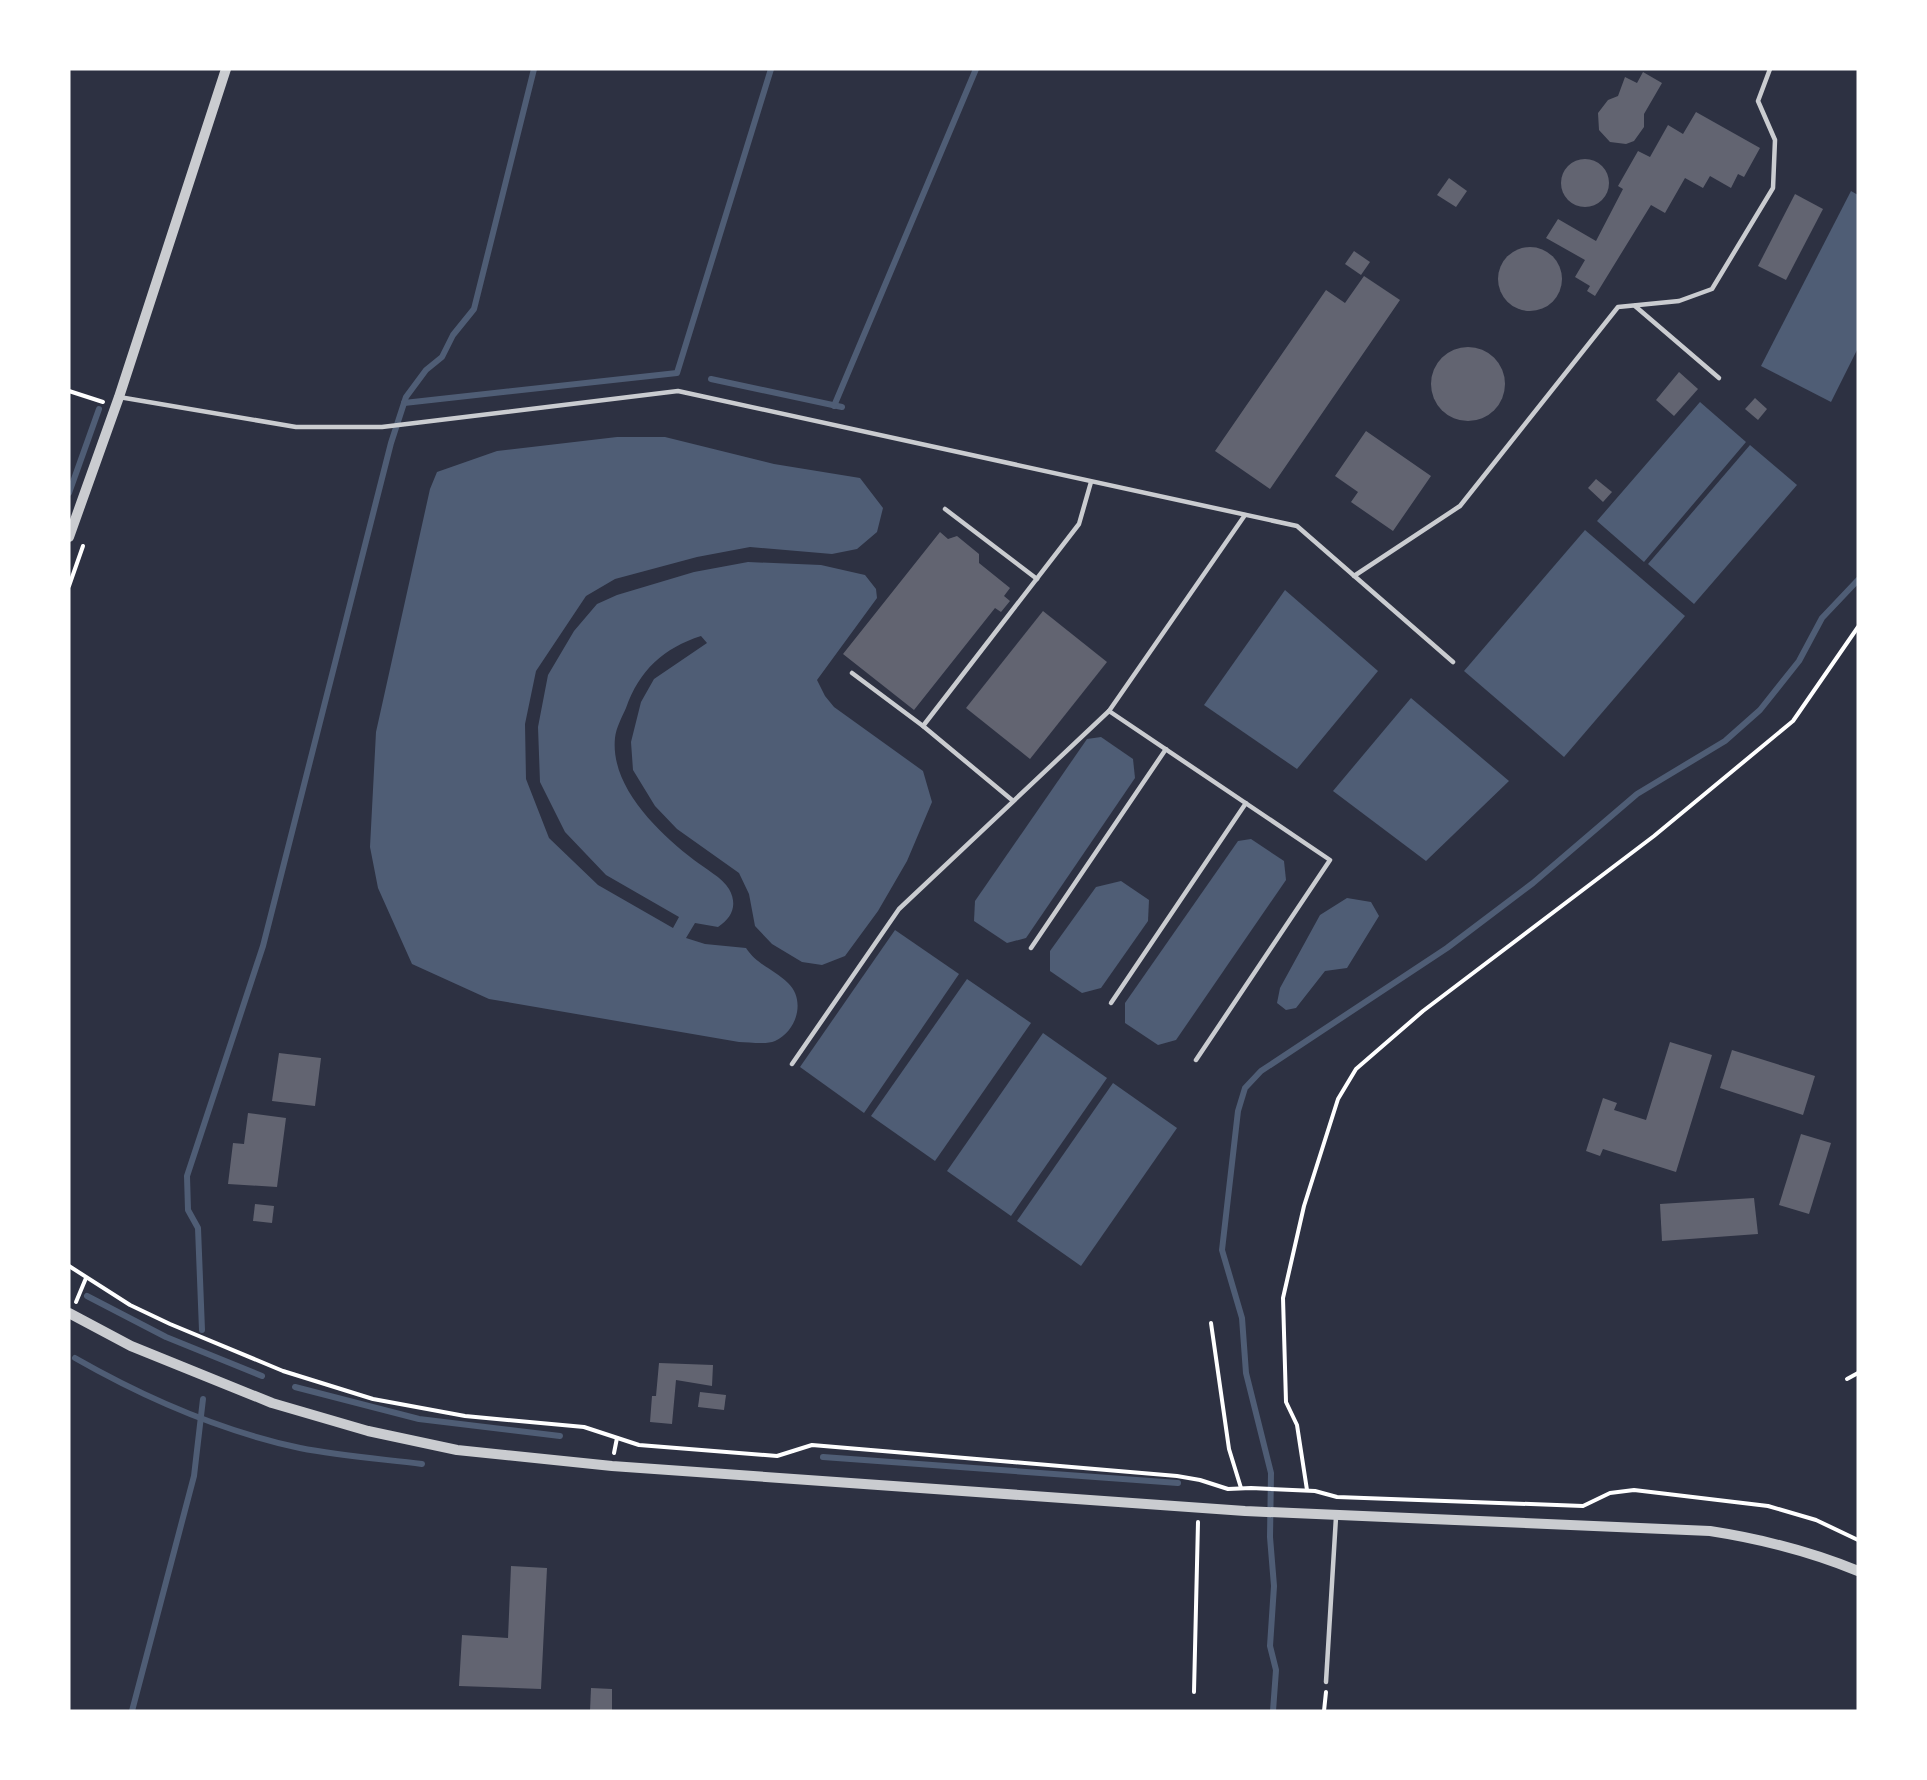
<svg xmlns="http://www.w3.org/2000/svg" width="1927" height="1780" font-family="Signika,sans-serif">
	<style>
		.water { fill: #4f5d75 }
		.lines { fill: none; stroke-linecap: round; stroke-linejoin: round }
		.stream { stroke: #4f5d75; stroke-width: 6 }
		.building { fill: #626471 }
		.path { stroke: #fff; stroke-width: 4 }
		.service { stroke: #caccd0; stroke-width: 4.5 }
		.tertiary { stroke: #caccd0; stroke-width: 10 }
	</style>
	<rect width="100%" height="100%" fill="#2d3142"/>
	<g class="water">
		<polygon points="1851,191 1858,195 1858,348 1831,402 1761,366"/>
		<polygon points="1700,402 1746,442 1644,562 1597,521"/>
		<path d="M617,437H665L774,464L860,478L883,508L877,532L857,549L832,554L750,547L697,557L615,579L586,596L536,671L525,724L526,779L549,838L598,885L673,928L679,917L606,875L565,832L540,782L538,727L548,675L574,631L597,604L617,595L694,572L748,562L821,565L865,575L876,589L877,598L817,680L825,696L834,707L923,771L932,802L907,861L878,911L845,956L822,965L802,962L772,944L755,926L749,894L739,873L677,829L655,806L633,770L631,742L641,702L654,679L707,643L701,636C664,648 639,670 626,708C622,717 616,728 615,738C610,787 659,833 694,860C704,868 723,878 729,889C738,905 732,918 718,927L695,923L686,938L705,944L746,948C757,965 774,969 788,983C806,1000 797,1031 775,1041C766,1045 749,1042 739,1042L489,999L412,964L378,888L370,847L376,732L430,489L437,472L497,451Z"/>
		<polygon points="1750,445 1797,485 1694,604 1648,564"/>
		<polygon points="1585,530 1685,616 1564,757 1464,671"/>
		<polygon points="1285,590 1378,671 1297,769 1204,705"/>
		<polygon points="1411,698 1509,781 1426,861 1333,791"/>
		<polygon points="1101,737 1133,759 1135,778 1026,938 1007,943 974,921 975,901 1087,739"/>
		<polygon points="1251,839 1284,861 1286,880 1176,1040 1158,1045 1125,1023 1125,1003 1238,841"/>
		<polygon points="1121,881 1149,900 1148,921 1101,988 1082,993 1050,971 1050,951 1096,887"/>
		<polygon points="1347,898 1371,902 1379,916 1347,968 1325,971 1296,1008 1286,1010 1277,1003 1280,988 1320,915"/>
		<polygon points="895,930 959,974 864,1113 800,1067"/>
		<polygon points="967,979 1031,1023 935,1161 871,1116"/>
		<polygon points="1043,1033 1107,1078 1011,1216 947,1171"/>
		<polygon points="1113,1083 1177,1128 1081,1266 1017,1221"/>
	</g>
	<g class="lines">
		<g class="stream">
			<polyline points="711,379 842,407"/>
			<polyline points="404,403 677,373 771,69"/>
			<polyline points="834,406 976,69"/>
			<polyline points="69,493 99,409"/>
			<polyline points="87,1296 166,1337 262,1376"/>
			<polyline points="202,1330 198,1228 188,1210 187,1176 263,946 391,443 406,397 426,370 442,357 453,335 474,309 534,69"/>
			<path d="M75,1358C145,1398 221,1431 300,1448C340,1456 382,1459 422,1464"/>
			<polyline points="295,1387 419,1419 560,1436"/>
			<polyline points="823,1457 1178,1483"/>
			<polyline points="132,1711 194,1476 203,1399"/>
			<polyline points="1273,1711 1276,1670 1270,1646 1274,1586 1270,1537 1271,1473 1246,1373 1242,1318 1222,1250 1238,1111 1245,1088 1261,1071 1447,948 1533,883 1637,794 1725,741 1760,710 1799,661 1822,618 1858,580"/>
		</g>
	</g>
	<g class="building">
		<polygon points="1643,72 1662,83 1644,114 1644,127 1634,141 1626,144 1610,142 1599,130 1598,113 1608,100 1618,96 1625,77 1637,83"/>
		<polygon points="1696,112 1760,148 1744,177 1738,174 1731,188 1710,176 1703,188 1685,178 1665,213 1651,205 1595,296 1587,291 1590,286 1575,277 1585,260 1546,238 1558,219 1596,241 1623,189 1618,186 1638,151 1650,157 1668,125 1683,134"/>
		<circle cx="1585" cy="183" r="24"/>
		<polygon points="1449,178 1467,191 1456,207 1437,195"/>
		<polygon points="1795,194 1823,209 1786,280 1758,266"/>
		<circle cx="1530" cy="279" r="32"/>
		<polygon points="1354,251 1370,262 1361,275 1345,264"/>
		<polygon points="1364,276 1400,300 1270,489 1215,451 1326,290 1345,303"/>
		<circle cx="1468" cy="384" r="37"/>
		<polygon points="1679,372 1698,389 1674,416 1656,400"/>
		<polygon points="1755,398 1767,409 1758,420 1745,409"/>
		<polygon points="1366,431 1431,476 1393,531 1351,502 1358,492 1335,476"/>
		<polygon points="1596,479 1612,492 1603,502 1588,488"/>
		<polygon points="940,532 948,539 957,536 979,554 979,563 1010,588 1004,596 1010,601 1001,612 995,608 914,710 843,654"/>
		<polygon points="1043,611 1107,662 1030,759 966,708"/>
		<polygon points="1670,1042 1712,1055 1676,1172 1603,1149 1600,1156 1586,1151 1603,1098 1617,1103 1614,1110 1646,1120"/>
		<polygon points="1732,1050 1815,1076 1803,1115 1720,1088"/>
		<polygon points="279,1053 321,1058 315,1106 272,1101"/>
		<polygon points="248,1113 286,1118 277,1187 228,1184 233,1143 244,1144"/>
		<polygon points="1801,1134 1831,1143 1809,1214 1779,1205"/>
		<polygon points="1754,1198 1758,1234 1662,1241 1660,1204"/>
		<polygon points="255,1204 274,1206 272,1223 253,1221"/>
		<polygon points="659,1363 713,1365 712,1386 676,1380 672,1424 650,1422 652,1396 656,1396"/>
		<polygon points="700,1392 726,1395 724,1410 698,1407"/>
		<polygon points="511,1566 547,1568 541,1689 459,1686 462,1635 508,1638"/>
		<polygon points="591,1688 612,1689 612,1711 590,1711"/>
	</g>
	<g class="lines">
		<g class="path">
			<polyline points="69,391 103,402"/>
			<polyline points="69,586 83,546"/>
			<polyline points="69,1266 130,1305 170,1324 283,1371 373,1399 465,1416 584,1427 639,1445 777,1456 812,1445 1177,1476 1200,1480 1228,1489 1251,1488 1315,1491 1337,1497 1583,1506 1610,1493 1634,1490 1768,1506 1816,1520 1858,1540"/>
			<polyline points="76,1302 86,1278"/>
			<polyline points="1211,1323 1229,1449 1241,1488"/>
			<polyline points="1847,1379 1858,1373"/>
			<polyline points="614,1453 617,1438"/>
			<polyline points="1307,1490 1297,1425 1286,1402 1283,1298 1304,1206 1338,1099 1356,1069 1423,1011 1654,836 1793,721 1858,627"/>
			<polyline points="1194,1692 1198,1522"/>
			<polyline points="1324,1711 1326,1692"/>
		</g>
		<g class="service">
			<polyline points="1635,306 1719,378"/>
			<polyline points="119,397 296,427 382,427 678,391 1297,526 1453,662"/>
			<polyline points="945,509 1037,579"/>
			<polyline points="1354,576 1460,506 1618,307 1679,301 1712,289 1773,188 1775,140 1758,101 1770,69"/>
			<polyline points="852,673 923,726 1012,800"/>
			<polyline points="1109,711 1330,860 1196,1060"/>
			<polyline points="923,726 1079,524 1091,482"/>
			<polyline points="1031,948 1166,749"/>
			<polyline points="1111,1003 1246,803"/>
			<polyline points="792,1064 899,909 1109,711 1245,515"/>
			<polyline points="1326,1682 1336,1517"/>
		</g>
		<g class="tertiary">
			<polyline points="69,537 119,397 226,69"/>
			<path d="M69,1313L131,1346L272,1403L368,1431L457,1450L612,1466L1245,1511L1710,1531C1762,1539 1809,1551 1858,1571"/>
		</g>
	</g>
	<rect width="1927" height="1780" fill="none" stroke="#ffffff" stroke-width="141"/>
</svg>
